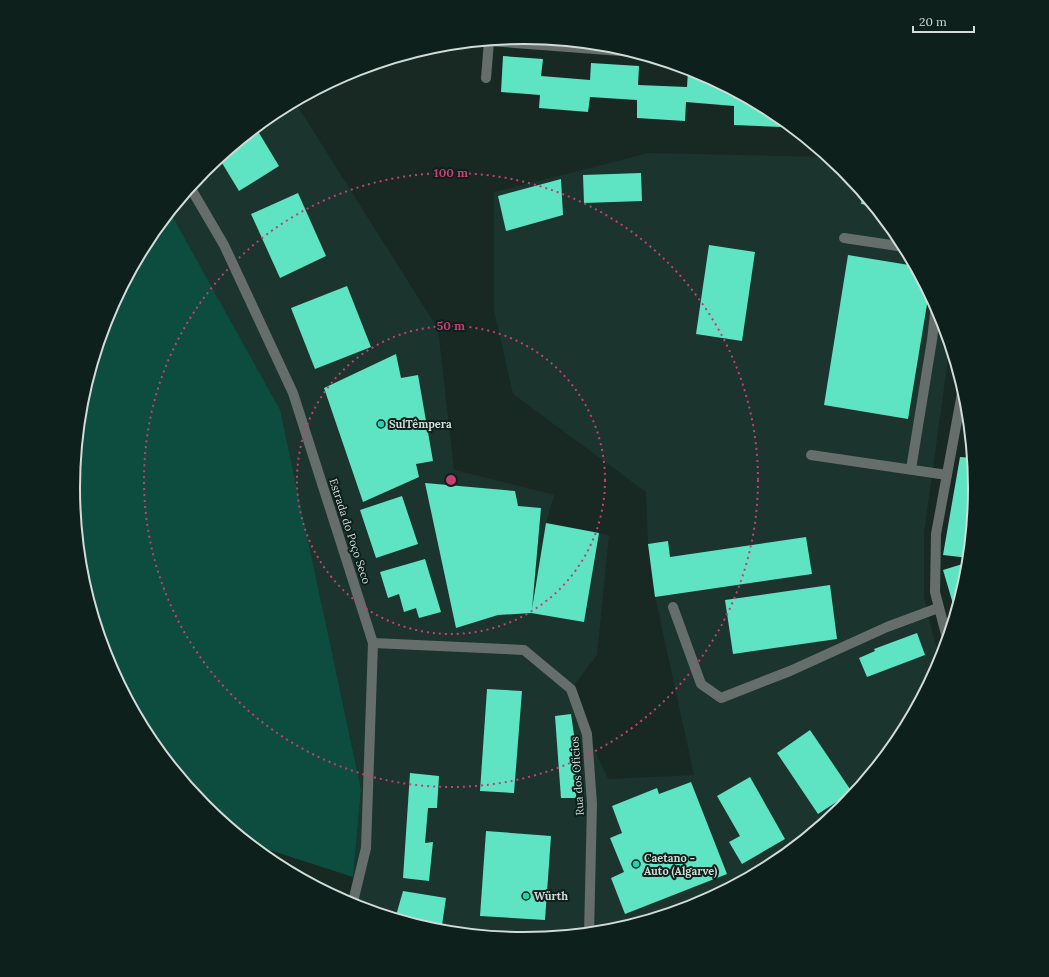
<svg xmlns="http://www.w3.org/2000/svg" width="1049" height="977" font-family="Lora,serif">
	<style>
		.built { fill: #1b342d }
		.green { fill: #0c4d3f }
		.building { fill: #5ee4c3 }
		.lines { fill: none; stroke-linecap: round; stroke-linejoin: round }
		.minor { stroke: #656e6b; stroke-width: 10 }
		.ring { fill: none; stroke: #c53f74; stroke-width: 2; stroke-dasharray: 2 4 }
		.poi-dot { fill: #1ed5b0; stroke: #0e201b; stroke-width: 1.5 }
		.labels { text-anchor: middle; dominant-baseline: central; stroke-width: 4; stroke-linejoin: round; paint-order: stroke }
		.poi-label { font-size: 11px; font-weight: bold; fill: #d1dbd8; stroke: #0e201b; text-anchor: start }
		.street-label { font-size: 11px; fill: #d1dbd8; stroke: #0e201b }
		.rim { fill: none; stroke: #d1dbd8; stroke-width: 2 }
		.centre { fill: #c53f74; stroke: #0e201b; stroke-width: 2 }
		.ring-label { font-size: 12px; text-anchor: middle; font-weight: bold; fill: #c53f74; stroke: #0e201b; stroke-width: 4; stroke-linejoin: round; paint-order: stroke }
	</style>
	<rect width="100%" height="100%" fill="#182924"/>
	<polygon class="built" points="295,102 438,329 454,470 554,495 546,523 609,535 597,655 571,689 587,734 608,779 694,775 653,587 648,544 646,492 513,394 494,310 494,192 649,153 829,157 844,169 900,238 942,316 950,344 924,533 924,597 935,643 942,659 900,740 844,808 775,864 697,906 612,931 524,940 436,931 348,903 353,877 361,789 340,691 170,212 205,169 274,113"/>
	<polygon class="green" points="170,212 280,410 361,789 353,877 248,843 205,808 149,739 107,661 82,576 73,488 82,400 107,316 149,237"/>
	<g class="building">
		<polygon points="503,56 543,59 541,76 590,80 591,63 639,66 638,85 687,87 688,71 699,72 776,113 782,119 782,127 734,125 734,106 686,102 685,121 637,118 637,100 590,97 588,112 539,108 540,95 501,92"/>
		<polygon points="256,128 279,166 239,191 219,158"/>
		<polygon points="641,173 642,201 584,203 583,175"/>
		<polygon points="561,179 563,215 506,231 498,196"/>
		<polygon points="863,192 872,203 874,206 861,204"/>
		<polygon points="298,193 326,256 280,278 251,214"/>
		<polygon points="709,245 755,252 742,341 696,334"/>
		<polygon points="848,255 915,266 929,292 908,419 824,405"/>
		<polygon points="347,286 371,347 315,369 291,308"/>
		<polygon points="396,354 401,378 418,375 433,461 416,464 419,477 363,502 324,388"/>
		<polygon points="960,457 973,458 976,489 969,558 943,555"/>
		<polygon points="425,483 515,491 518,506 541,508 532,609 546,523 599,533 584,622 531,613 498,615 456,628"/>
		<polygon points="402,496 418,544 376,558 360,510"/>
		<polygon points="806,537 812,574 655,597 648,544 668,541 670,557"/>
		<polygon points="425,559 441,612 419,618 416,608 404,612 399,594 388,598 380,572"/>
		<polygon points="969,562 967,577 956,614 943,570"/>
		<polygon points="830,585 837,639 733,654 725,600"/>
		<polygon points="917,633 925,655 867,677 859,658 875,651 874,649"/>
		<polygon points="487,689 522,691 514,793 480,791"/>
		<polygon points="571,714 577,756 576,798 561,798 555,716"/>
		<polygon points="810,730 852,792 818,814 777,753"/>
		<polygon points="410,773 439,776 437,808 428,808 425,843 433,842 429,881 403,878"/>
		<polygon points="750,777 785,839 742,864 729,842 740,836 717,796"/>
		<polygon points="691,782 727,874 625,914 611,878 624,872 610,838 622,833 612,806 657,788 659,794"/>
		<polygon points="486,831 551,836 545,920 480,916"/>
		<polygon points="403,891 446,898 441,932 395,919"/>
	</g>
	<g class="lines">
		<g class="minor">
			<polyline points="486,78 489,41 634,52"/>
			<polyline points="190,187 224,245 293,393 373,643 366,848 352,906"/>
			<polyline points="844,238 905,247"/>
			<polyline points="811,455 947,475"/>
			<polyline points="911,469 932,340 936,305"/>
			<polyline points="673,607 701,684 721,698 790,671 887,627 938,608"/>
			<polyline points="948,642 935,592 936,534 963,388"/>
			<polyline points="373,643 524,650 571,689 587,734 592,804 589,934"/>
			<polyline points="590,932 615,930"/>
		</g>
	</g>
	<g class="ring">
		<circle cx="451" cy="480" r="154"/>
		<circle cx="451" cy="480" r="307"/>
	</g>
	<g class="poi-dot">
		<circle cx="381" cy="424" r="4"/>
		<circle cx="636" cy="864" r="4"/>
		<circle cx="526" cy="896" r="4"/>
	</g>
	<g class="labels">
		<g class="poi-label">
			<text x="389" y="424">SulTêmpera</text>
			<text x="644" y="858">Caetano -<tspan x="644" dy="13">Auto (Algarve)</tspan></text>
			<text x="534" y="896">Würth</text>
		</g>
		<g class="street-label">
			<text transform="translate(350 531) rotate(72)">Estrada do Poço Seco</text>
			<text transform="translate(577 776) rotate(-94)">Rua dos Ofícios</text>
		</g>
	</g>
	<path d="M0 0H1049V977H0ZM80 488a444 444 0 1 1 888 0a444 444 0 1 1-888 0Z" fill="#0e201b" fill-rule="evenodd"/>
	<path class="rim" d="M80 488a444 444 0 1 1 888 0a444 444 0 1 1-888 0Z"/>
	<circle cx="451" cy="480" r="6" class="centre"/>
	<g class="ring-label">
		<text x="451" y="177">100 m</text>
		<text x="451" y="330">50 m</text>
	</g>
	<path d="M913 26v6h61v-6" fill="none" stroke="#d1dbd8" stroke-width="2"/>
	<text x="919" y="26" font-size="12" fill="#d1dbd8" stroke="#0e201b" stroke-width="3" paint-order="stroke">20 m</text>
</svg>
